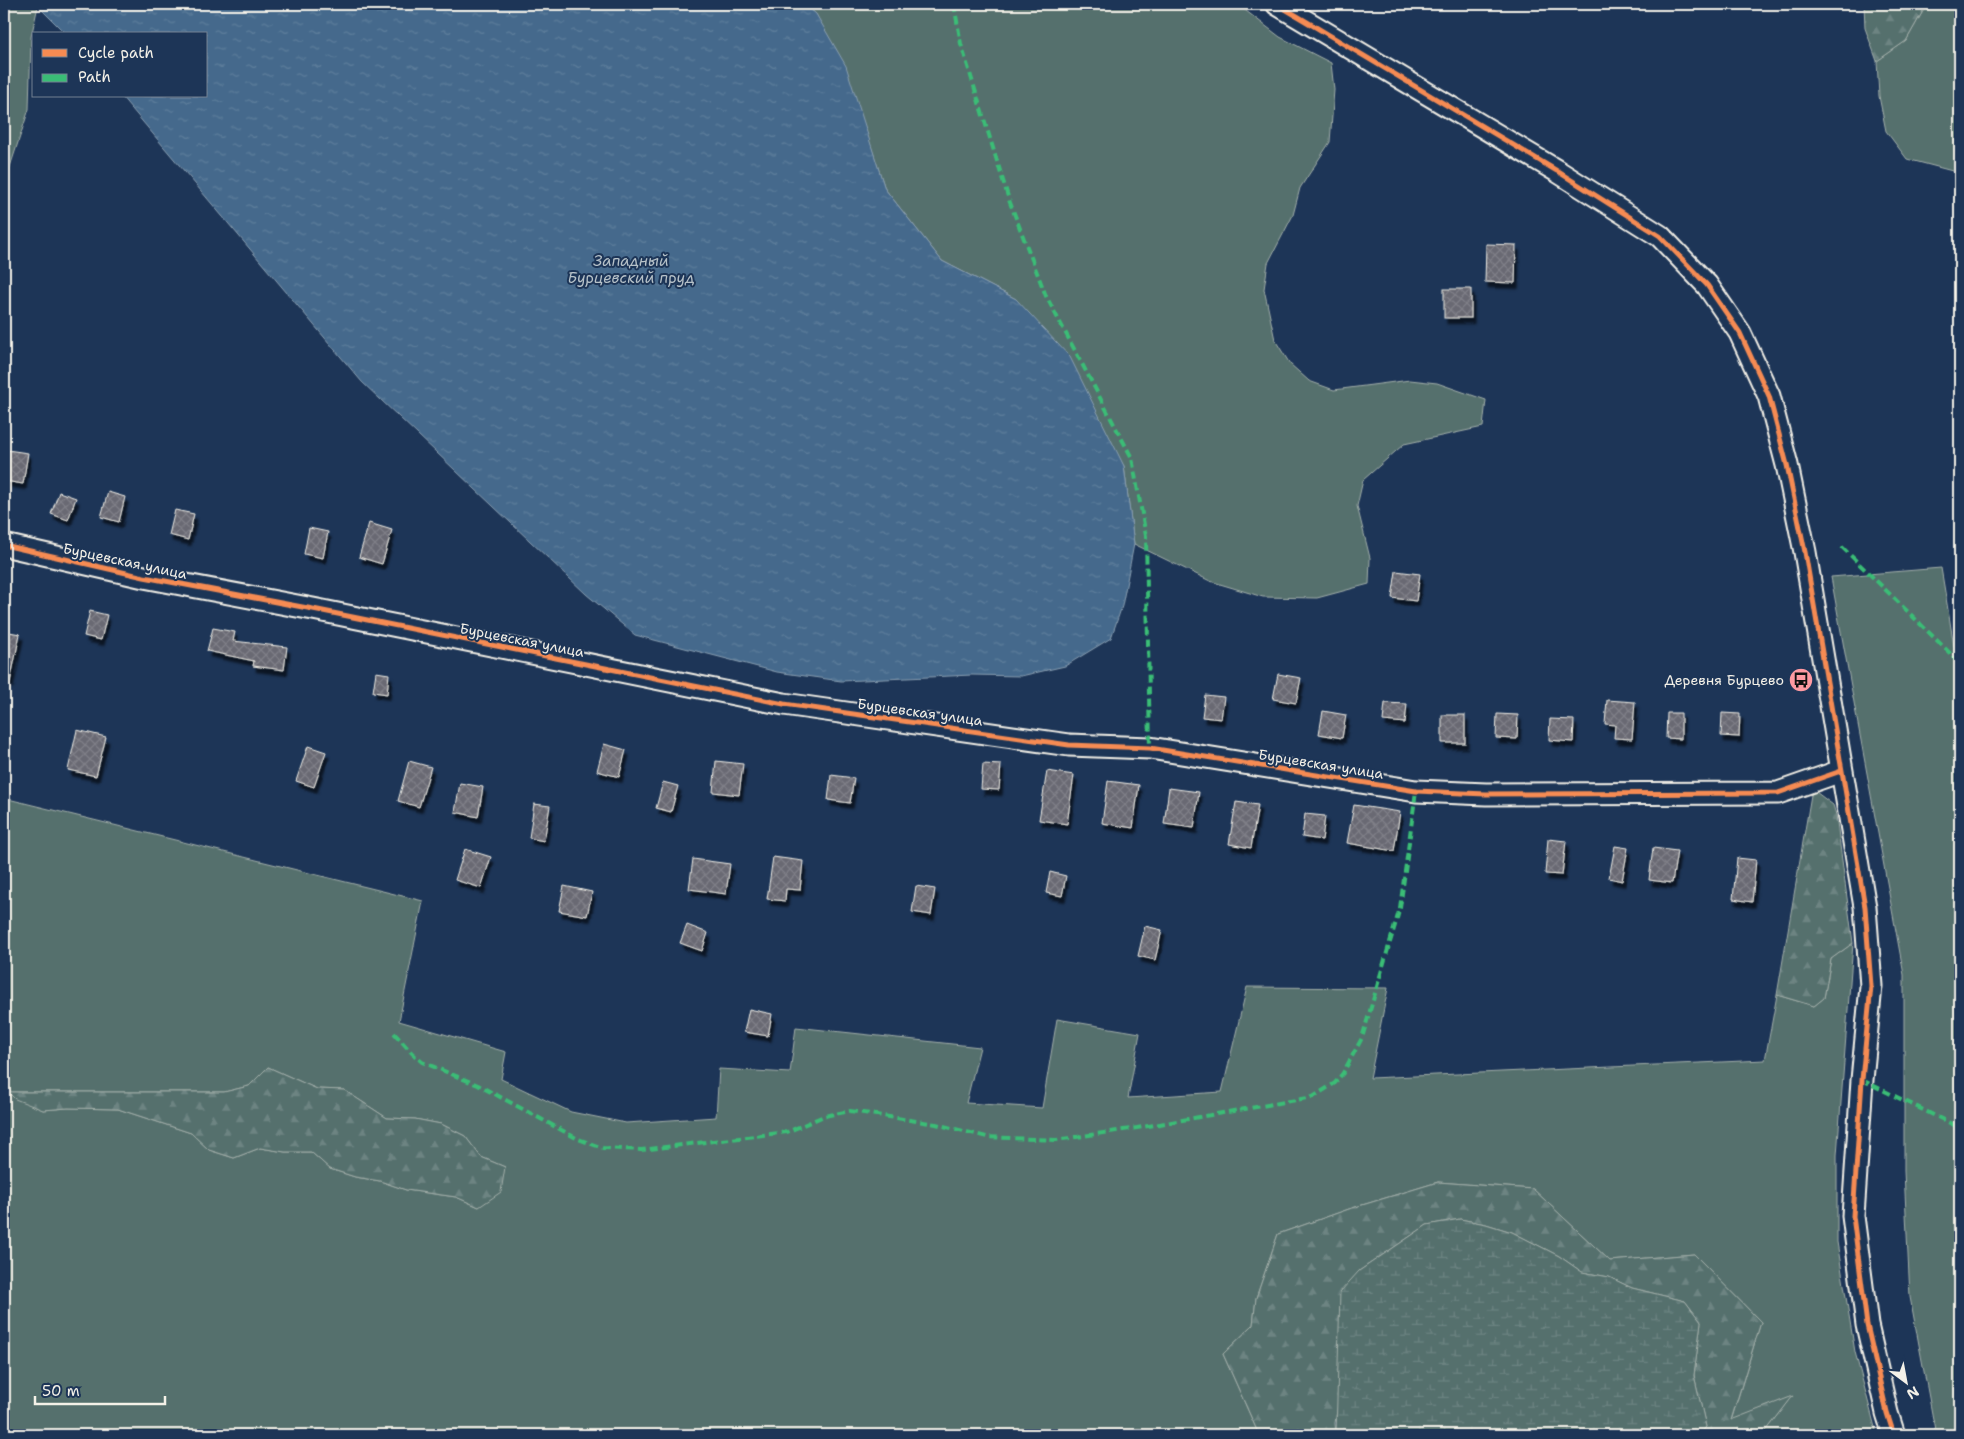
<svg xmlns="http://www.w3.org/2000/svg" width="1964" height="1439" font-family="'Shantell Sans',sans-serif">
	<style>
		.grass { fill: #546f6d; stroke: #a4b0aa; fill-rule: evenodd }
		.forest { fill: url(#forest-firs); stroke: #a4b0aa }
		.wetland { fill: url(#wetland-marsh); stroke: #a4b0aa }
		.water { fill: url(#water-ripples); stroke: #8a9fb1 }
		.building { fill: url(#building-cross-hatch); stroke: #f4f1e8; filter: url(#shadow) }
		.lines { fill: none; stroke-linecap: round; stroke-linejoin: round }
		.minor-casing { stroke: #f4f1e8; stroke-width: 25 }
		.minor { stroke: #1d3557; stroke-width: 21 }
		.quiet { stroke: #3abd76; stroke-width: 4; stroke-dasharray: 8 4; stroke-linecap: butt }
		.cycleway-casing { stroke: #1d3557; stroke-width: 8 }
		.cycleway { stroke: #f68b52; stroke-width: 5 }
		.labels { text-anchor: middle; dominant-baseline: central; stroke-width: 4; stroke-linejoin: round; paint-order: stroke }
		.street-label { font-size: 14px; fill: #f4f1e8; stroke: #1d3557 }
		.poi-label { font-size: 14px; fill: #f4f1e8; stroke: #1d3557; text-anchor: end }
		.water-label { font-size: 15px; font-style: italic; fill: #b6c1c8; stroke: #1d3557 }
	</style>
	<defs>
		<pattern id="forest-firs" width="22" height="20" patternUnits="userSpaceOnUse" patternTransform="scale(1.25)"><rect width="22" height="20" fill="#546f6d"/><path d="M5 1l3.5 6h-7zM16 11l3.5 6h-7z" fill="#6d8482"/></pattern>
		<pattern id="wetland-marsh" width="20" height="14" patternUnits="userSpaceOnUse" patternTransform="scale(1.25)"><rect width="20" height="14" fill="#546f6d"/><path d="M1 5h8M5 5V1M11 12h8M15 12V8" fill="none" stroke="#6d8482"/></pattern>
		<pattern id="water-ripples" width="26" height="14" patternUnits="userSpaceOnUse" patternTransform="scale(1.25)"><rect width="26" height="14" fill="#44698c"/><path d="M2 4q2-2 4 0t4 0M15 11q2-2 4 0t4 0" fill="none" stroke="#607f9c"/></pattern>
		<pattern id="building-cross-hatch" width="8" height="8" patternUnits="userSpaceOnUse" patternTransform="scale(1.25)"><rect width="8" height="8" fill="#696973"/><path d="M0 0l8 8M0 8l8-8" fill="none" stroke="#7f7f87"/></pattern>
		<filter id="shadow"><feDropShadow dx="3" dy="5.5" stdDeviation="1" flood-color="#0009"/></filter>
	</defs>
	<rect width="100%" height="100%" fill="#1d3557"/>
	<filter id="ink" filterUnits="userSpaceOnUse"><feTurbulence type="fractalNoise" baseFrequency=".02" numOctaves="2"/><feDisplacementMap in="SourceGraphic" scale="10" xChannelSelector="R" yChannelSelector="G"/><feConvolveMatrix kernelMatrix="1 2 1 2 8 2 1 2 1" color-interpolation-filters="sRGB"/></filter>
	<g filter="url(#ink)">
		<g class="grass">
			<polygon points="4,4 36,4 38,6 31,37 29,109 4,185"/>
			<polygon points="804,4 1237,4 1280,37 1331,63 1334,90 1330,142 1300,188 1293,215 1268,263 1264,289 1275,340 1290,364 1309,381 1334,390 1410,380 1437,383 1486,400 1483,427 1404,444 1363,480 1357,506 1370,558 1369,584 1317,598 1263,597 1210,581 1134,544 1124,466 1016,299 942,261 885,189 867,134 816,14"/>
			<polygon points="1927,4 1960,4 1960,173 1907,159 1886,131 1879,96 1877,61 1906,41"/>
			<polygon points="1941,568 1954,646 1960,647 1960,1435 1936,1435 1910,1297 1904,1171 1904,975 1831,577"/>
			<path d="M4,798L423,901L399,1021L506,1052L501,1079L571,1112L626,1123L716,1117L719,1069L790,1073L796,1027L980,1047L966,1103L1042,1108L1057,1019L1140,1033L1128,1098L1222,1092L1247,987L1388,988L1370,1078L1765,1060L1777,995L1814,1006L1824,998L1831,959L1853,943L1837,1155V1242L1855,1352L1877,1435H1763L1792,1397L1731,1421L1761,1322L1694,1254L1610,1261L1533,1189L1438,1182L1349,1209L1278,1234L1256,1298L1253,1325L1223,1354L1259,1435H4ZM268,1067L317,1089L344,1090L387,1118L415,1119L441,1124L465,1136L481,1157L505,1167L479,1207L456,1197L406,1190L380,1181L355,1177L330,1169L311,1152H285L260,1148L234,1158L209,1150L191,1133L118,1109L68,1108L43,1110L8,1092H224L249,1086Z"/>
		</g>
		<g class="forest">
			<polygon points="1864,4 1927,4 1906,41 1877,61 1865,28"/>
			<polygon points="1812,789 1833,805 1836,815 1853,943 1831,959 1824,998 1814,1006 1777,995"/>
			<polygon points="268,1067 317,1089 344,1090 387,1118 415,1119 441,1124 465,1136 481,1157 505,1167 501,1192 479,1207 456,1197 406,1190 380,1181 355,1177 330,1169 311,1152 285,1152 260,1148 234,1158 209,1150 191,1133 118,1109 68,1108 43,1110 15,1099 8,1092 224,1092 249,1086"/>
			<polygon points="1438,1182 1533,1189 1610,1261 1694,1254 1761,1322 1731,1420 1793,1396 1763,1435 1699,1435 1706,1427 1694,1375 1701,1322 1685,1301 1632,1288 1609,1277 1582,1272 1559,1256 1512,1232 1486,1224 1460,1219 1427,1225 1359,1271 1335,1423 1336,1435 1259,1435 1223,1354 1253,1325 1256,1298 1278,1234 1349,1209"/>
		</g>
		<polygon class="wetland" points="1460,1219 1486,1224 1512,1232 1559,1256 1582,1272 1609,1277 1632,1288 1685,1301 1701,1322 1694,1375 1706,1427 1699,1435 1336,1435 1340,1292 1359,1271 1427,1225"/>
		<polygon class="water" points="36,4 804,4 816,14 846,66 885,189 942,261 1016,299 1070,357 1124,466 1134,544 1122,606 1111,638 1065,666 1021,676 972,675 841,681 777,672 635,635 586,594 362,382 121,96 206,96 206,34 66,34"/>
		<g class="building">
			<polygon points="1486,244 1516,245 1515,283 1485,282"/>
			<rect x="1444" y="289" width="27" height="29"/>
			<polygon points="7,450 28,453 23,484 4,481"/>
			<polygon points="59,492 76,498 68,520 51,514"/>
			<polygon points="108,492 125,497 119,522 101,517"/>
			<polygon points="175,510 194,514 188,540 169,535"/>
			<polygon points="369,523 392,530 382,564 359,557"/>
			<polygon points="309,528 328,532 323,558 304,554"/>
			<polygon points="1396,571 1420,574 1416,601 1392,598"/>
			<polygon points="90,611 107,615 101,640 84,636"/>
			<polygon points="213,628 235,632 233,641 287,647 284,670 253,666 254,661 207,651"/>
			<polygon points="4,631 20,634 10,682 4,681"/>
			<polygon points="376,672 389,674 387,694 373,692"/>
			<polygon points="1278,674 1301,678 1296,703 1273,699"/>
			<polygon points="1205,695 1224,697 1221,719 1202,717"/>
			<polygon points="1607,700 1635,702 1632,739 1614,738 1615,725 1605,724"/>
			<polygon points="1385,703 1407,704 1405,723 1383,721"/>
			<polygon points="1323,711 1346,715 1342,738 1319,734"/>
			<polygon points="1667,713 1681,713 1681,739 1666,738"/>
			<polygon points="1722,713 1740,714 1739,737 1721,736"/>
			<polygon points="1497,714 1518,715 1517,739 1496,738"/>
			<rect x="1442" y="715" width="23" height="28"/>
			<polygon points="1550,719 1574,720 1573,742 1549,740"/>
			<polygon points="77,730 106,737 96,776 68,770"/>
			<polygon points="604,744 626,750 619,777 597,771"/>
			<polygon points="308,746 326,752 314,787 296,781"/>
			<polygon points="409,761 431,767 419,807 398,801"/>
			<polygon points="716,761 743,764 739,795 713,792"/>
			<polygon points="983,764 1001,765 999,790 981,789"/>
			<polygon points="1047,771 1074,775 1067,824 1039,820"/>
			<polygon points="831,775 854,778 850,803 828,800"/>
			<polygon points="1108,781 1139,785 1133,828 1102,823"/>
			<polygon points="663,782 678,786 671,812 656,808"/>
			<polygon points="460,783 483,787 478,817 455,812"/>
			<polygon points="1169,788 1199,792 1194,828 1164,824"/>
			<polygon points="1236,802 1258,805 1251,848 1229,844"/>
			<polygon points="534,804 550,806 544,841 529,838"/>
			<polygon points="1354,805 1400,812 1394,851 1347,843"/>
			<polygon points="1305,814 1325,816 1322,840 1302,837"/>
			<polygon points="1548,839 1566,841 1562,875 1545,874"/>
			<polygon points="1615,846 1628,848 1622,881 1609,878"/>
			<polygon points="1653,848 1677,851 1672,883 1649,880"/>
			<polygon points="465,849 491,857 481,888 455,880"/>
			<polygon points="773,857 803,861 800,890 786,889 785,901 767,899"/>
			<polygon points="1737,858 1756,860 1752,902 1733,899"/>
			<polygon points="693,859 730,864 726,894 689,889"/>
			<polygon points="1050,872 1066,876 1062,896 1046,893"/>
			<polygon points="564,886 592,892 587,916 559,911"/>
			<polygon points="916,886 935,889 931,915 912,912"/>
			<polygon points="687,925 708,933 702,951 680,943"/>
			<polygon points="1145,926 1162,930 1155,960 1138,956"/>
			<polygon points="749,1009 772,1014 768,1036 744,1032"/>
		</g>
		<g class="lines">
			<g class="minor-casing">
				<g id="minor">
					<polyline points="1277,4 1557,171 1660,236 1707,285 1740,333 1769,396 1787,465 1805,552 1865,907 1871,986 1862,1080 1853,1216 1867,1325 1887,1413 1894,1435"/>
					<polyline points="4,545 144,577 313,609 784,704 1069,745 1150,748 1416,791 1486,794 1778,793 1841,771"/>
				</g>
			</g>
			<use href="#minor" class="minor"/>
			<g class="quiet">
				<polyline points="954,4 961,44 1009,200 1046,296 1132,458 1146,536 1150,748"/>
				<polyline points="1842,547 1960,663"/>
				<polyline points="394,1033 412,1053 422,1062 478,1085 578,1139 603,1148 641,1150 787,1132 824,1116 850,1111 936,1124 987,1137 1056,1140 1137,1128 1313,1097 1335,1083 1343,1073 1362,1038 1400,908 1416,791"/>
				<polyline points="1862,1080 1960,1128"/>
			</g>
			<g class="cycleway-casing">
				<g id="cycleway">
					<polyline points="1277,4 1557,171 1660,236 1707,285 1740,333 1769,396 1787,465 1805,552 1865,907 1871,986 1862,1080 1853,1216 1867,1325 1887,1413 1894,1435"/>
					<polyline points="4,545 144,577 313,609 784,704 1069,745 1150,748 1416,791 1486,794 1778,793 1841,771"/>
				</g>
			</g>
			<use href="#cycleway" class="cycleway"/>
		</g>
	</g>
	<defs>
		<g id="bus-disc" transform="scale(1.25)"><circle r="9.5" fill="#ff9aa2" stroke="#1d3557"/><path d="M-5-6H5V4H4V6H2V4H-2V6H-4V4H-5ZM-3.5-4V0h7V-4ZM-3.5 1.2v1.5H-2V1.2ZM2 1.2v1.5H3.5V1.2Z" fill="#111"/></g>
	</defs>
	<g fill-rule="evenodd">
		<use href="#bus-disc" x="1801" y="680"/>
	</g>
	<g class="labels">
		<g class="street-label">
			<text transform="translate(125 561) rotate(12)">Бурцевская улица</text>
			<text transform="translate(522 640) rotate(11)">Бурцевская улица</text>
			<text transform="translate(920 712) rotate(8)">Бурцевская улица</text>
			<text transform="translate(1321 764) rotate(9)">Бурцевская улица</text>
		</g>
		<g class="poi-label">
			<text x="1784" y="680">Деревня Бурцево</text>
		</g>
		<g class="water-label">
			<text x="631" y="261">Западный<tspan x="631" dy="17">Бурцевский пруд</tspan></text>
		</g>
	</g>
	<rect width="1964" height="1439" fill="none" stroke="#1d3557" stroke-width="20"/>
	<rect x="10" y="10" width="1944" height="1419" fill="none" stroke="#f4f1e8" stroke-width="2" filter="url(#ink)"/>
	<rect x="32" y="32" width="175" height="65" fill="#1d3557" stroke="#738091"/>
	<rect x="42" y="49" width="25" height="8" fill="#f68b52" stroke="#738091"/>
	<text x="78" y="58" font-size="15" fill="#f4f1e8">Cycle path</text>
	<rect x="42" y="74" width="25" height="8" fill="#3abd76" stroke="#738091"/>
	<text x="78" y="82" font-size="15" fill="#f4f1e8">Path</text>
	<g transform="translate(1906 1382) rotate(148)" stroke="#1d3557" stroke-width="4" paint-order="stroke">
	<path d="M0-4L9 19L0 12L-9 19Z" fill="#f4f1e8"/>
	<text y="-8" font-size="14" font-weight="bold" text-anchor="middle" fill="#f4f1e8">N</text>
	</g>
	<path d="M35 1396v8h130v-8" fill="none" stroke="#f4f1e8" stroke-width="2.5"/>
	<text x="42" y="1396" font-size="15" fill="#f4f1e8" stroke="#1d3557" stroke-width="4" paint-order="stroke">50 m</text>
</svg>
